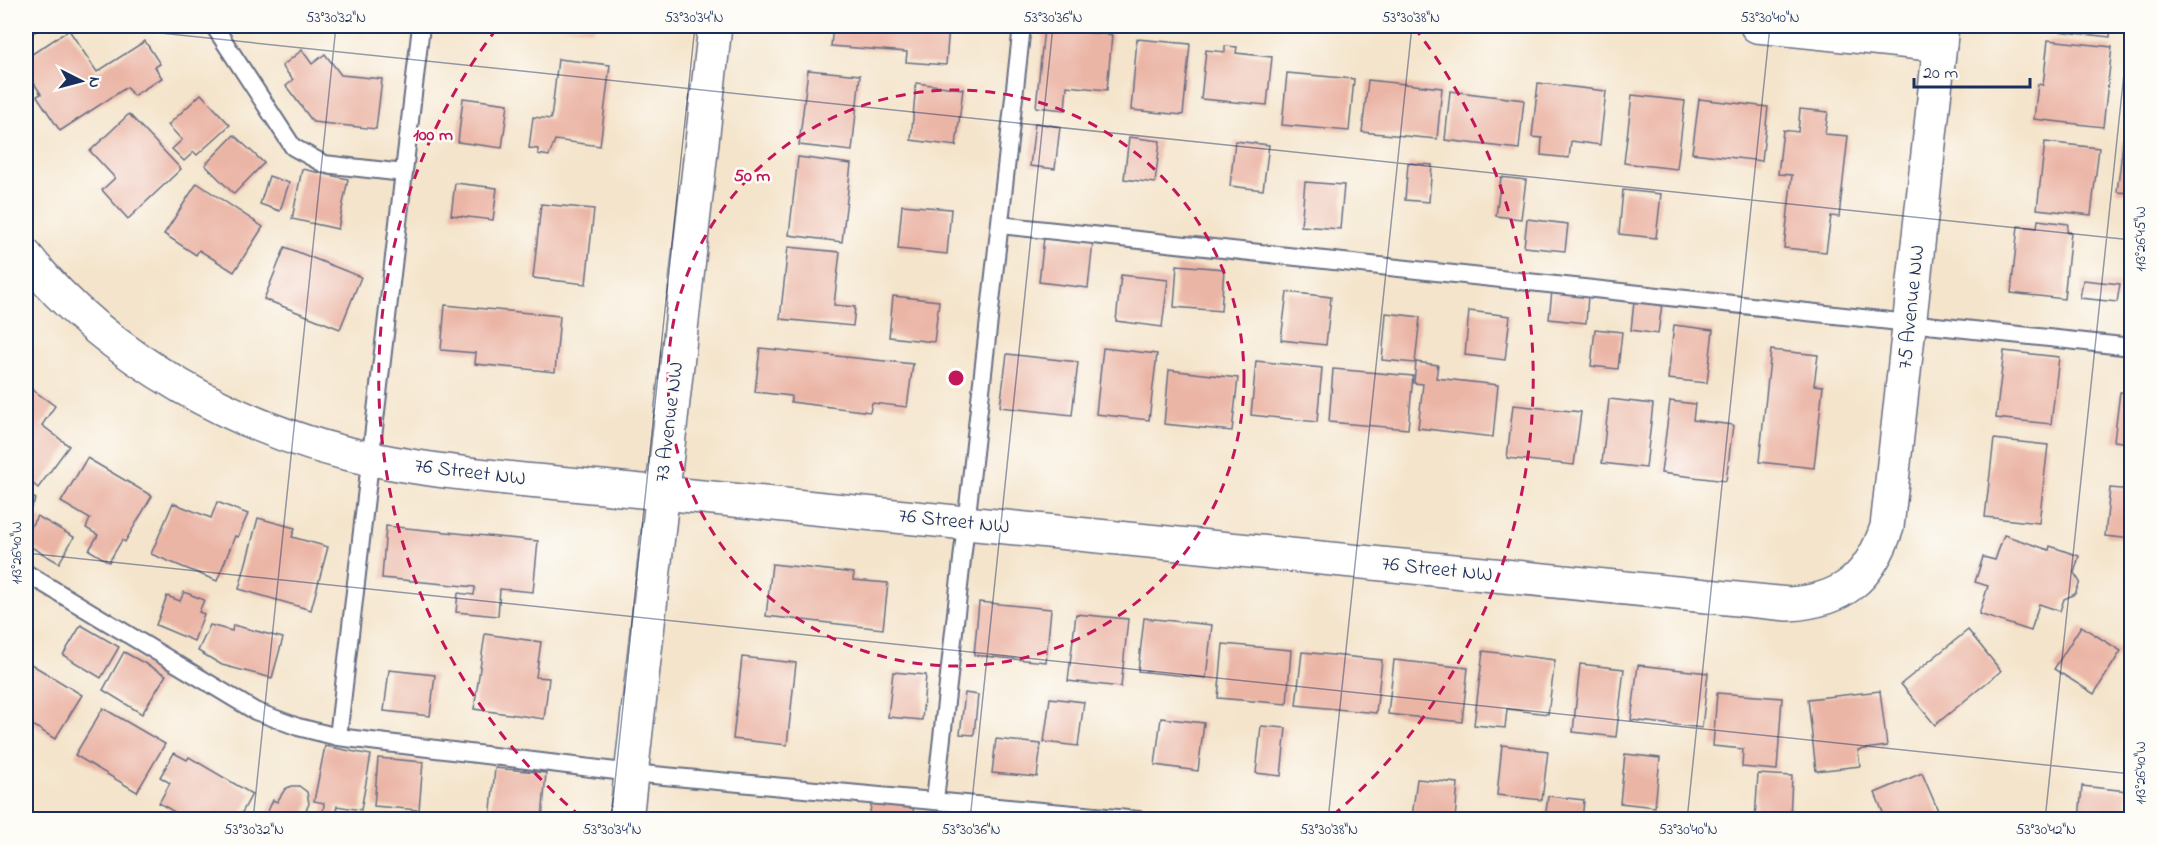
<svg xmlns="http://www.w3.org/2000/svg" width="2157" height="845" font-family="'Indie Flower',sans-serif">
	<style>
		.building { fill: #ebb5a6 }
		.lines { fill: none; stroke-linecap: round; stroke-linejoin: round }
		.service-casing { stroke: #676e84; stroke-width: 20 }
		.minor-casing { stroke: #676e84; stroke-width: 36 }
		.tertiary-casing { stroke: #676e84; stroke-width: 36 }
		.service { stroke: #fff; stroke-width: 16 }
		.minor { stroke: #fff; stroke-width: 33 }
		.tertiary { stroke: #fff; stroke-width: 33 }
		.ticks { fill: none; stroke: #1b2f5e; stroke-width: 1.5; stroke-opacity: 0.45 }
		.ring { fill: none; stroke: #c2185b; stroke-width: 3; stroke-dasharray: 10 8 }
		.labels { text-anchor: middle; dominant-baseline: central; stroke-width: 5; stroke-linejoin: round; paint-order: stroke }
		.street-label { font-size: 21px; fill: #1b2f5e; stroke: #fdfcf7 }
		.centre { fill: #c2185b; stroke: #fdfcf7; stroke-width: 3 }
		.ring-label { font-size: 18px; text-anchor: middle; font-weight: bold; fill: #c2185b; stroke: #fdfcf7; stroke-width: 5; stroke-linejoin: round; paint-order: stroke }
		.neatline { fill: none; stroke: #1b2f5e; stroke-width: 2 }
		.ticks-label { font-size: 15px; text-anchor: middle; fill: #1b2f5e }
	</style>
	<rect width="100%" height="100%" fill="#fdfcf7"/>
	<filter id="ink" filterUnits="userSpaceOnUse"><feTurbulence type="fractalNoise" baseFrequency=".0167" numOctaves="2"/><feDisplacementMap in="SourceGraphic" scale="12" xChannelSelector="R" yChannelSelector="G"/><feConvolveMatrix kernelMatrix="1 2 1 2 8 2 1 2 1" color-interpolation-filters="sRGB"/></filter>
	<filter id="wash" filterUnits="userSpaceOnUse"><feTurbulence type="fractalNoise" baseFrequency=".008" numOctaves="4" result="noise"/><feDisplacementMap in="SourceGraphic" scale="24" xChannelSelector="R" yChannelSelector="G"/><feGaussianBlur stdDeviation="1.35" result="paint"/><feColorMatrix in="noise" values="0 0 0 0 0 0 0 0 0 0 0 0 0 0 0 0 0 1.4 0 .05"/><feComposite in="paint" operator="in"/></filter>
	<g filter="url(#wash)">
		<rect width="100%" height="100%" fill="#f4e4cb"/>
		<g id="blocks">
			<g class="building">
				<polygon points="26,26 44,26 26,37"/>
				<polygon points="562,26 594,26 593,30"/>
				<polygon points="833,26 949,26 946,65 906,62 907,52 831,46"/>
				<polygon points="2058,26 2111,26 2110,37 2057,31"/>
				<polygon points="1044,28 1112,35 1107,90 1067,86 1065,110 1036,107"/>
				<polygon points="69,30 97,72 145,41 160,64 155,67 162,78 133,96 127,87 60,131 37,96 41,94 26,71 26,58"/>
				<polygon points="1137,39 1190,44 1183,115 1131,110"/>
				<polygon points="2048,40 2112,47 2103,127 2034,119 2038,84 2043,85"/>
				<polygon points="1225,46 1237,47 1236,53 1272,57 1267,105 1201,99 1206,50 1225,52"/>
				<polygon points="302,50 312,64 325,54 341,75 382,79 376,129 313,122 286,86 293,80 282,66"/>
				<polygon points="558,59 610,65 600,146 555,140 549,156 538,154 538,149 529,148 533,117 551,119"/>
				<polygon points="808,70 860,75 852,151 799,145"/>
				<polygon points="1287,73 1354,79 1349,131 1282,125"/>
				<polygon points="1368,80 1442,88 1437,139 1362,132"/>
				<polygon points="916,83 963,89 956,146 911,140"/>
				<polygon points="1538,83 1606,91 1600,145 1571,141 1569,158 1541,155 1542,138 1532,137"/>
				<polygon points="1450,91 1524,100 1519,149 1445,140"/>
				<polygon points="201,94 230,125 197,155 194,152 184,161 172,149 182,140 168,125"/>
				<polygon points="1632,95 1685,101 1677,169 1624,163"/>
				<polygon points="463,98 508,104 502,148 458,142"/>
				<polygon points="1699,99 1768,107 1762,161 1692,153"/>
				<polygon points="1800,109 1828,112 1825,134 1848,136 1839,217 1831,216 1826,252 1784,248 1792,175 1778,174 1783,130 1798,132"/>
				<polygon points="129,114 181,169 128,219 102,190 115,178 90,151"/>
				<polygon points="1035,123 1060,127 1055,169 1030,166"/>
				<polygon points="234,135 264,163 234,194 205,165"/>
				<polygon points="2124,136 2132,137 2132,193 2117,192"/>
				<polygon points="1129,137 1160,141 1155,183 1124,179"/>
				<polygon points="1235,141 1269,145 1263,190 1230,186"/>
				<polygon points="2045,142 2099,148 2091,215 2037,209"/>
				<polygon points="798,157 851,164 842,242 789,235"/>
				<polygon points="1408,163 1432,165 1429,202 1405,200"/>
				<polygon points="302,169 348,179 338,229 292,219"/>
				<polygon points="269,176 289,183 280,211 260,204"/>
				<polygon points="1501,177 1526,180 1521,219 1496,216"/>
				<polygon points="1305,182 1344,185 1340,229 1301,226"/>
				<polygon points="197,183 263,227 234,272 199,250 196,255 164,234"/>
				<polygon points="455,183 497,188 493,220 451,215"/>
				<polygon points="1623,190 1661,194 1656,238 1619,234"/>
				<polygon points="541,204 594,209 586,284 533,278"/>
				<polygon points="902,205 951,209 947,254 898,249"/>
				<polygon points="1527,219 1568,224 1565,251 1524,247"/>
				<polygon points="2038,220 2068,224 2067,232 2071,232 2064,299 2011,293 2018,226 2037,228"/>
				<polygon points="1044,237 1093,242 1088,288 1039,282"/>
				<polygon points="285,247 361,277 340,329 264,299"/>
				<polygon points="788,247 840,252 834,305 855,307 853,326 780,319"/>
				<polygon points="1177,265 1224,269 1221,311 1174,307"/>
				<polygon points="1121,275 1168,280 1162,327 1116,321"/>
				<polygon points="2083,280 2120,284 2117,302 2080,298"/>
				<polygon points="1552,291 1588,295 1586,323 1549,319"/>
				<polygon points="1287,292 1331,297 1326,345 1281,340"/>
				<polygon points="893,296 939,301 934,342 889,337"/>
				<polygon points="1634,301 1662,304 1658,334 1631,330"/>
				<polygon points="445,305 560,316 555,372 475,364 476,353 441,350"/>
				<polygon points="1469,311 1510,316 1505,360 1465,355"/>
				<polygon points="1386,313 1420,317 1415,363 1382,360"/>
				<polygon points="1674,325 1713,330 1707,383 1668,379"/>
				<polygon points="1595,329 1622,332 1618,369 1591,366"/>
				<polygon points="760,348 913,364 907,407 872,403 870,412 791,402 791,396 755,392"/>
				<polygon points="1103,348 1157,354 1149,420 1096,414"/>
				<polygon points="1771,350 1818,355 1814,385 1823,386 1814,468 1759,462"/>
				<polygon points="2004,351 2059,357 2051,424 1996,418"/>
				<polygon points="1007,354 1078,362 1072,415 1000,407"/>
				<polygon points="1256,361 1322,368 1317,422 1251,415"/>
				<polygon points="1416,362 1438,365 1436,378 1498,385 1493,437 1418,428 1423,384 1414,383"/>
				<polygon points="1333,369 1413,376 1408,429 1329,422"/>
				<polygon points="1169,370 1238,378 1232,431 1164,424"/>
				<polygon points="26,385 55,406 42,425 69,446 38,488 26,478"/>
				<polygon points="2120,392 2132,393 2132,443 2114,441"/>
				<polygon points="1609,399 1653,404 1646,468 1602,463"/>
				<polygon points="1670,401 1695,404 1693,420 1733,425 1726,481 1661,473"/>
				<polygon points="1513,405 1581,412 1574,465 1507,458"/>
				<polygon points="1994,439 2048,445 2039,523 1985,517"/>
				<polygon points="87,458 152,496 125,542 122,540 109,562 89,550 98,535 86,528 90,519 61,502"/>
				<polygon points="2110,488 2132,490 2132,539 2105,536"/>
				<polygon points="26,493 36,499 26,516"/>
				<polygon points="217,502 248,514 238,537 235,536 217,581 151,554 173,503 211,518"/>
				<polygon points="37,516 74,537 59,563 26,544 26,535"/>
				<polygon points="258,518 295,528 292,537 328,547 311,610 239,589"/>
				<polygon points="386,526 538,541 533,592 500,589 498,616 456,612 458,593 474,595 475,587 382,578"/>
				<polygon points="2004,535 2049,550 2050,546 2079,556 2074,573 2080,582 2075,594 2064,599 2060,611 2039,604 2031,631 1979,614 1988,586 1975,582 1983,557 1995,560"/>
				<polygon points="772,564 854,573 853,580 888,583 883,629 766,616"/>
				<polygon points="184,592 204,600 199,612 204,614 194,641 156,625 167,596 180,601"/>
				<polygon points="979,602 1051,609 1046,662 974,655"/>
				<polygon points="1076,614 1128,619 1121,687 1068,681"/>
				<polygon points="1144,618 1212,625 1206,678 1138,671"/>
				<polygon points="81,625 119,647 101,678 63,655"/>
				<polygon points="210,625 232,631 233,625 283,638 272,678 222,665 198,651"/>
				<polygon points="2081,626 2121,651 2094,694 2054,669"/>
				<polygon points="1968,630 2001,671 1935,725 1901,684"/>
				<polygon points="485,634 541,642 536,677 549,678 544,719 474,709"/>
				<polygon points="1223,644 1291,650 1287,704 1218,698"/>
				<polygon points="1483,651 1555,660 1548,714 1507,709 1505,728 1474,725"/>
				<polygon points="124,652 166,675 142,714 103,690"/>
				<polygon points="1302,652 1382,660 1376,713 1296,705"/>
				<polygon points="742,657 796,663 787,745 733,739"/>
				<polygon points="1394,660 1468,668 1462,722 1388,714"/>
				<polygon points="26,661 82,695 55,739 28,722 26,726"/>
				<polygon points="1580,664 1624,669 1616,737 1573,732"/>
				<polygon points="1638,665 1708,673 1702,728 1631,720"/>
				<polygon points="389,670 435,675 430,716 384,711"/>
				<polygon points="893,672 926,675 922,720 888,717"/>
				<polygon points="1880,691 1887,746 1858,750 1860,766 1816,771 1808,699"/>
				<polygon points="965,693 978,695 974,735 960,734"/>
				<polygon points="1717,693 1782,698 1777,770 1742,767 1743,749 1713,746"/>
				<polygon points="1050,698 1084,702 1078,746 1044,742"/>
				<polygon points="103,708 165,744 137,792 75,755"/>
				<polygon points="1161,718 1204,723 1198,771 1155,765"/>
				<polygon points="1261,726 1286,728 1281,776 1256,773"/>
				<polygon points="996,739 1041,744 1037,777 992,773"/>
				<polygon points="1502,745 1548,751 1542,800 1497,795"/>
				<polygon points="325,746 371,755 361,810 337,806 335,816 323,814 324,803 314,801"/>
				<polygon points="174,753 187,760 189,757 252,794 238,820 188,820 159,803 170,783 160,777"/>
				<polygon points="1625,754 1660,758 1655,807 1620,803"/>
				<polygon points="378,758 423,762 419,810 374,806"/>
				<polygon points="495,768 546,773 542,820 490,820"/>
				<polygon points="1922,773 1942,820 1886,820 1875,793"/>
				<polygon points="1758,774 1792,776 1790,820 1755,820"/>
				<polygon points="1417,779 1458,783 1455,820 1412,817"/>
				<polygon points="291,786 299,786 307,792 309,804 303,816 310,820 264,820 273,800 277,802 285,789"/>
				<polygon points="2082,786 2127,791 2123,820 2079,820"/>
				<polygon points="1548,796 1584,800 1582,820 1545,820"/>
				<polygon points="872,798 914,803 912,820 869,820"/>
			</g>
		</g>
	</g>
	<g filter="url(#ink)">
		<use href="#blocks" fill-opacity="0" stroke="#676e84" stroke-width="1.5"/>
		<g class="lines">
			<g class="service-casing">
				<g id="service">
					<polyline points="214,26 293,147 324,164 404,173"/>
					<polyline points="1000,225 2132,347"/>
					<polyline points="26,573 255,711 298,727 338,737 632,773 1139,820"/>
					<polyline points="338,737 421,26"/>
					<polyline points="935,800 1022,26"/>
				</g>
			</g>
			<g class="minor-casing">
				<g id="minor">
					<polyline points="1757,26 1940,45"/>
					<path d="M26,256C106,358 244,434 372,459C450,475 532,480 611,488L1788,604C1843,601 1870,578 1887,527L1942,26"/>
				</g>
			</g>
			<g class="tertiary-casing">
				<polyline id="tertiary" points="626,820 715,26"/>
			</g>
			<use href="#service" class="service"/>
			<use href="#minor" class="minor"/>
			<use href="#tertiary" class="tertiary"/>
		</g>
	</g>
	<path class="ticks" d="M93,26L2132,240M26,553L2132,774M253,820L336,26M611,820L695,26M970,820L1053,26M1328,820L1412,26M1687,820L1770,26M2045,820L2129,26"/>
	<g class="ring">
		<circle cx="956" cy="378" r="288"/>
		<path d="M581 817A577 577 0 0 1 498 27M1414 27A577 577 0 0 1 1331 817"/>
	</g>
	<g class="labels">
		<g class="street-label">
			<text transform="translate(1912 307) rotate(-84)">75 Avenue NW</text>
			<text transform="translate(670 422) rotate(-83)">73 Avenue NW</text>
			<text transform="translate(470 473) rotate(7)">76 Street NW</text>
			<text transform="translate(954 522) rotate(6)">76 Street NW</text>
			<text transform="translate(1437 570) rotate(6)">76 Street NW</text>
		</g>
	</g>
	<circle cx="956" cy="378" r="9" class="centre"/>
	<g class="ring-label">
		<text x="433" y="140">100 m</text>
		<text x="752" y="181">50 m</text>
	</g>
	<rect width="2157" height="845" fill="none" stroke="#fdfcf7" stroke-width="66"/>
	<g transform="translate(81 81) rotate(96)" stroke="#fdfcf7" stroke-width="4.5" paint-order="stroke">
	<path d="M0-4.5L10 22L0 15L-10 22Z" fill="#1b2f5e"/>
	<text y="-9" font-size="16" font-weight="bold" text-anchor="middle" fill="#1b2f5e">N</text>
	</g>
	<path d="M1914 78v9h116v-9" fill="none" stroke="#1b2f5e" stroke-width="3"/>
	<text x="1923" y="78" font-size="18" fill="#1b2f5e" stroke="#fdfcf7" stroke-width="4.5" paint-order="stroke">20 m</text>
	<rect x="33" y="33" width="2091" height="779" class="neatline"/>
	<g class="ticks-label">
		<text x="336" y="22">53°30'32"N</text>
		<text x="694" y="22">53°30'34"N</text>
		<text x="1053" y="22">53°30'36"N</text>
		<text x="1411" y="22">53°30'38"N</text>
		<text x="1770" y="22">53°30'40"N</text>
		<text transform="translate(2140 239) rotate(-90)" y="5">113°26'45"W</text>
		<text transform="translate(16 553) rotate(-90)" y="5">113°26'40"W</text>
		<text transform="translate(2140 773) rotate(-90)" y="5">113°26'40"W</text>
		<text x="254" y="834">53°30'32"N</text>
		<text x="612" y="834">53°30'34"N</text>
		<text x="971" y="834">53°30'36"N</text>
		<text x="1329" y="834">53°30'38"N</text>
		<text x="1688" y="834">53°30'40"N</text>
		<text x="2046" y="834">53°30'42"N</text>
	</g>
</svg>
